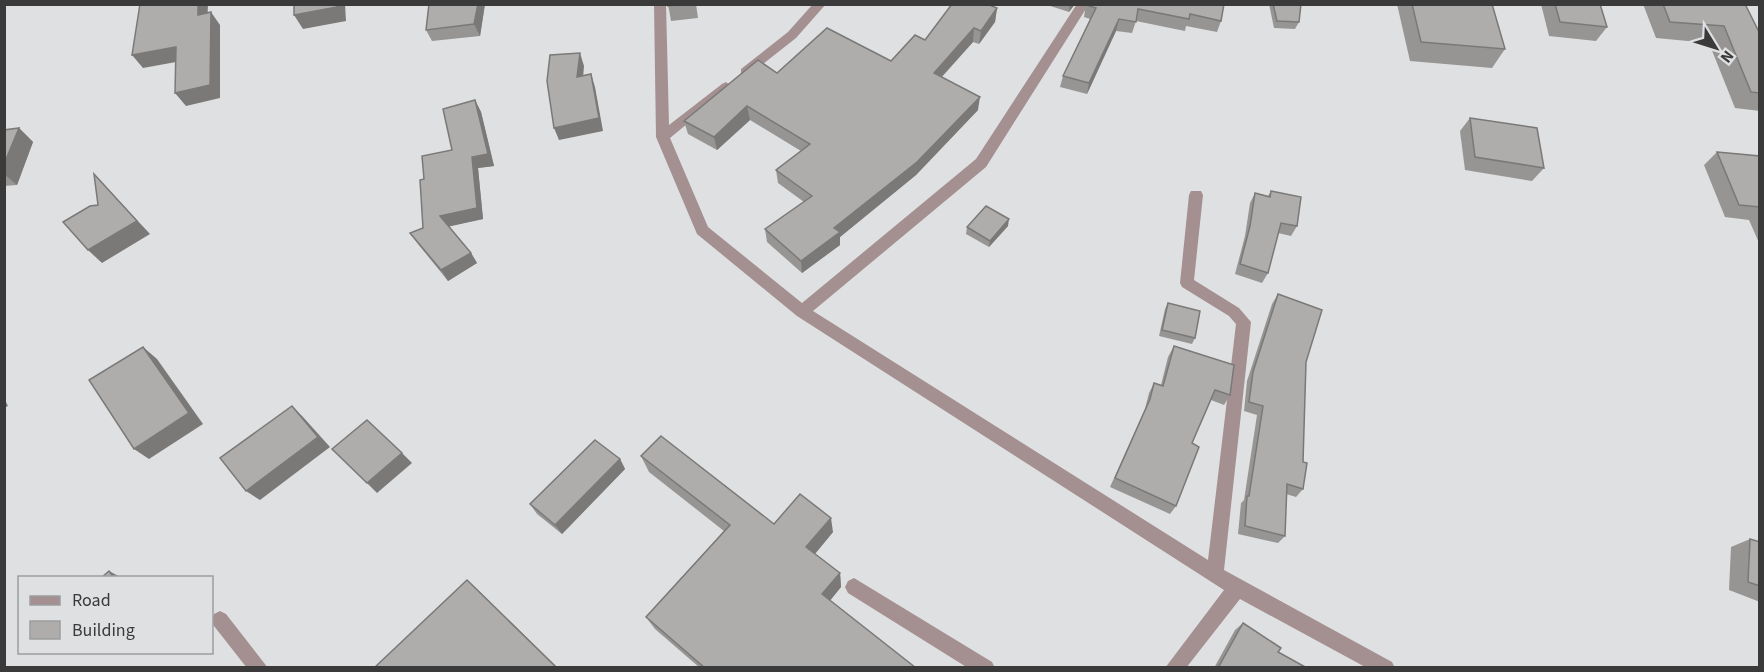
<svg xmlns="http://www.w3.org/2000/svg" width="1764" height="672" font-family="'Source Sans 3',sans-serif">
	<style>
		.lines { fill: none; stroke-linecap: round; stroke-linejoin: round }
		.minor { fill: #a48f91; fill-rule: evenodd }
		.wall { fill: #969593 }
		.shaded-wall { fill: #7a7978 }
		.building { fill: #aeadab; stroke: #7a7978; stroke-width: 1.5 }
	</style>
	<rect width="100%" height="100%" fill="#dfe0e2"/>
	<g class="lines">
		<g class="minor">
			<polygon points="654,4 666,4 669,125 722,84 726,82 732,87 670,138 708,227 802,303 976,159 1077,4 1089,4 986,167 813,311 1208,560 1236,324 1229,316 1182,287 1180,283 1189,195 1191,191 1201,191 1203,195 1194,280 1239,308 1251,322 1224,570 1392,662 1395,668 1367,668 1240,599 1186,668 1165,668 1224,590 797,316 697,234 656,137"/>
			<polygon points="813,4 826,4 796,38 749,75 741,75 741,69 788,32"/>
			<polygon points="854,578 992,662 995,668 968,668 848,593 845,587 848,581"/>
			<polygon points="220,611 226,614 268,668 247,668 214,626 212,621 214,614"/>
		</g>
	</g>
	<g class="wall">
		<polygon points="429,4 485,4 480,36 432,41 426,30"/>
		<polygon points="668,4 696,4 698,18 671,21"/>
		<polygon points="1044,4 1075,4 1069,12"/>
		<polygon points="1086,4 1224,4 1221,21 1217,32 1186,26 1185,31 1136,21 1132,33 1116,31 1087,94 1060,87 1063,76 1090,19 1084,17"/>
		<polygon points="1269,4 1301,4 1299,22 1295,29 1274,28"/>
		<polygon points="1397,4 1492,4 1505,49 1492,68 1410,61"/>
		<polygon points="1541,4 1600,4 1607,27 1596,41 1549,36"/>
		<polygon points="1643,4 1745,4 1760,34 1760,111 1735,108 1709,43 1656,38"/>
		<polygon points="997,8 995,22 979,44 973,42 942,77 978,110 916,175 840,237 840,245 802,273 767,242 765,229 804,202 778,183 776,170 801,151 750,120 717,150 688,134 684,121 777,73 891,61"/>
		<polygon points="475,100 481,112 494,166 478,168 483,219 449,226 471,253 477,263 448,281 418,244 410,233 423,228 424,179 452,150"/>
		<polygon points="1470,118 1544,168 1532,181 1465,170 1460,131"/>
		<polygon points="19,128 33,142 17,185 4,186 4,130"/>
		<polygon points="1717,152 1760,156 1760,245 1749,220 1725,217 1704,165"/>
		<polygon points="1271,191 1297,226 1291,236 1278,233 1268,273 1262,283 1235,274 1245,236 1250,203 1255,193 1268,196"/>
		<polygon points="1008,226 989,247 966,234 967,227"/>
		<polygon points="1278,294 1306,362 1303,462 1303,489 1296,497 1286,494 1285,536 1278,543 1238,534 1241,503 1244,500 1257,415 1244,411 1247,381 1272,304"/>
		<polygon points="1168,303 1195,338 1192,344 1159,336 1165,309"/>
		<polygon points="1174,346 1230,395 1224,405 1211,400 1192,443 1176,506 1170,514 1110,487 1145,409 1149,393 1154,383 1161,385 1168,357"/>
		<polygon points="641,456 774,524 833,532 815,554 840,573 841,587 830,600 916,668 700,668 655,629 646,617 724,531 649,472"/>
		<polygon points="620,459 625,469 562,534 537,514 530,504"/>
		<polygon points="1750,539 1760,542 1760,602 1729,590 1731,547"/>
		<polygon points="1243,623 1278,652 1307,668 1214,668 1235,630"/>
	</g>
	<g class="shaded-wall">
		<polygon points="198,4 208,4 207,28 198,15"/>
		<polygon points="337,4 345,4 346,21 303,29 294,15"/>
		<polygon points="478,4 485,4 480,36 474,24"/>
		<polygon points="1070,4 1075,4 1069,12"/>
		<polygon points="997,8 995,22 979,44 981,31"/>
		<polygon points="211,12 220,25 220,98 186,106 175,93"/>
		<polygon points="1119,19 1116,31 1087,94 1089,83"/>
		<polygon points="974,28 973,42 933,86 934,73"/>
		<polygon points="176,47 187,60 143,68 132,55"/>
		<polygon points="580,53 584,66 582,90 577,77"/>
		<polygon points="591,74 595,87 603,131 559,140 554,128"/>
		<polygon points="980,97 978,110 916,175 840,237 840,245 802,273 801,261 834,228"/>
		<polygon points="475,100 481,112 494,166 478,168 483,219 447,227 440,216 472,157"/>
		<polygon points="747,106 750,120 717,150 714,137"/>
		<polygon points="19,128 33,142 17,185 4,174 4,164"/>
		<polygon points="94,174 150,234 102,263 88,250 137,221"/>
		<polygon points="1009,219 1008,226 989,247 990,241"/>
		<polygon points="471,253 477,263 448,281 441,270"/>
		<polygon points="143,347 157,359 203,424 149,459 134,449"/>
		<polygon points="4,398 8,406 4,408"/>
		<polygon points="292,406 303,417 330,447 260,500 246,491"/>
		<polygon points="402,453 412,463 377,493 367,483"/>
		<polygon points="620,459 625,469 562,534 555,525"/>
		<polygon points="831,518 833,532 809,561 806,547"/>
		<polygon points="109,571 122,578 114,578"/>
		<polygon points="840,573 841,587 825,607 822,594"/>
		<polygon points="467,580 478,590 558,668 557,668"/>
	</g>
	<g class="building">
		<polygon points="140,4 198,4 198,15 211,12 210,85 175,93 176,47 132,55"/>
		<polygon points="294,4 337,4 337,7 294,15"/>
		<polygon points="429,4 478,4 474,24 426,30"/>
		<polygon points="668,4 685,4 668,6"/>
		<polygon points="952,4 987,4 997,8 981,31 974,28 934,73 980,97 917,162 834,228 840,232 801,261 765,229 812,196 776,170 810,144 747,106 714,137 684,121 758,60 777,73 827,28 891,61 915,35 925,40"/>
		<polygon points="1086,4 1224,4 1221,21 1190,14 1189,19 1138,9 1136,22 1119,19 1089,83 1063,76 1096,8 1086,5"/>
		<polygon points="1273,4 1301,4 1299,22 1277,21"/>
		<polygon points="1412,4 1492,4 1505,49 1421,42"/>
		<polygon points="1555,4 1600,4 1607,27 1560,22"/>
		<polygon points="1663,4 1745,4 1760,34 1760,93 1751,92 1724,26 1670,22"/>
		<polygon points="580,53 577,77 591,74 599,118 554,128 547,81 550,55"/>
		<polygon points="475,100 488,154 472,157 477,208 440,216 471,253 441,270 410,233 423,228 420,180 424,179 422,156 452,150 443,109"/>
		<polygon points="1470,118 1537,128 1544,168 1475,157"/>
		<polygon points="19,128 4,164 4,130"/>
		<polygon points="1717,152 1760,156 1760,207 1739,205"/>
		<polygon points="94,174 137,221 88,250 63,222 90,206 98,205"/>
		<polygon points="1271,191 1301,197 1297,226 1281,223 1268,273 1240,264 1250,226 1255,193 1270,197"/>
		<polygon points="986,206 1009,219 990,241 967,227"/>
		<polygon points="1278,294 1322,310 1306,362 1303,462 1307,463 1303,489 1287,484 1285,536 1245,526 1247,496 1249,496 1263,406 1249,402 1253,372"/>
		<polygon points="1168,303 1200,311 1195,338 1162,330"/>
		<polygon points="1174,346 1234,365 1230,395 1215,390 1192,443 1199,447 1176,506 1115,478 1150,399 1154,383 1163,386"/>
		<polygon points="143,347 189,413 134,449 89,380"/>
		<polygon points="292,406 318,437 246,491 220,458"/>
		<polygon points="367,420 402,453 367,483 332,449"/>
		<polygon points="661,436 774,524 800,494 831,518 806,547 840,573 822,594 916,668 705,668 646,617 730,525 641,456"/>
		<polygon points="595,440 620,459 555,525 530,504"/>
		<polygon points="1750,539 1760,542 1760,586 1748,582"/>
		<polygon points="109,571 114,578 101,578"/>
		<polygon points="467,580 557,668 374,668"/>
		<polygon points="1243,623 1281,648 1278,652 1307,668 1218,668"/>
	</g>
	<rect width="1764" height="672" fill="none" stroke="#3a3a3b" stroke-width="12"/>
	<rect x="18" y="576" width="195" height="78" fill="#dfe0e2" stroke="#9d9e9f" stroke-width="1.5"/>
	<rect x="30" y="596" width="30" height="9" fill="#a48f91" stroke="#9d9e9f" stroke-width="1.5"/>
	<text x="72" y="606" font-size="18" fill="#3a3a3b">Road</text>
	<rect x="30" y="621" width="30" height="18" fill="#aeadab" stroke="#9d9e9f" stroke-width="1.5"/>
	<text x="72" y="636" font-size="18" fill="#3a3a3b">Building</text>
	<g transform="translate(1716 48) rotate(128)" stroke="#dfe0e2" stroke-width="4.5" paint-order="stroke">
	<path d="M0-4.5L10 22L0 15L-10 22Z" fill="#3a3a3b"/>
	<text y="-9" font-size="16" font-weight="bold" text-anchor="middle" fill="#3a3a3b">N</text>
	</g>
</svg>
